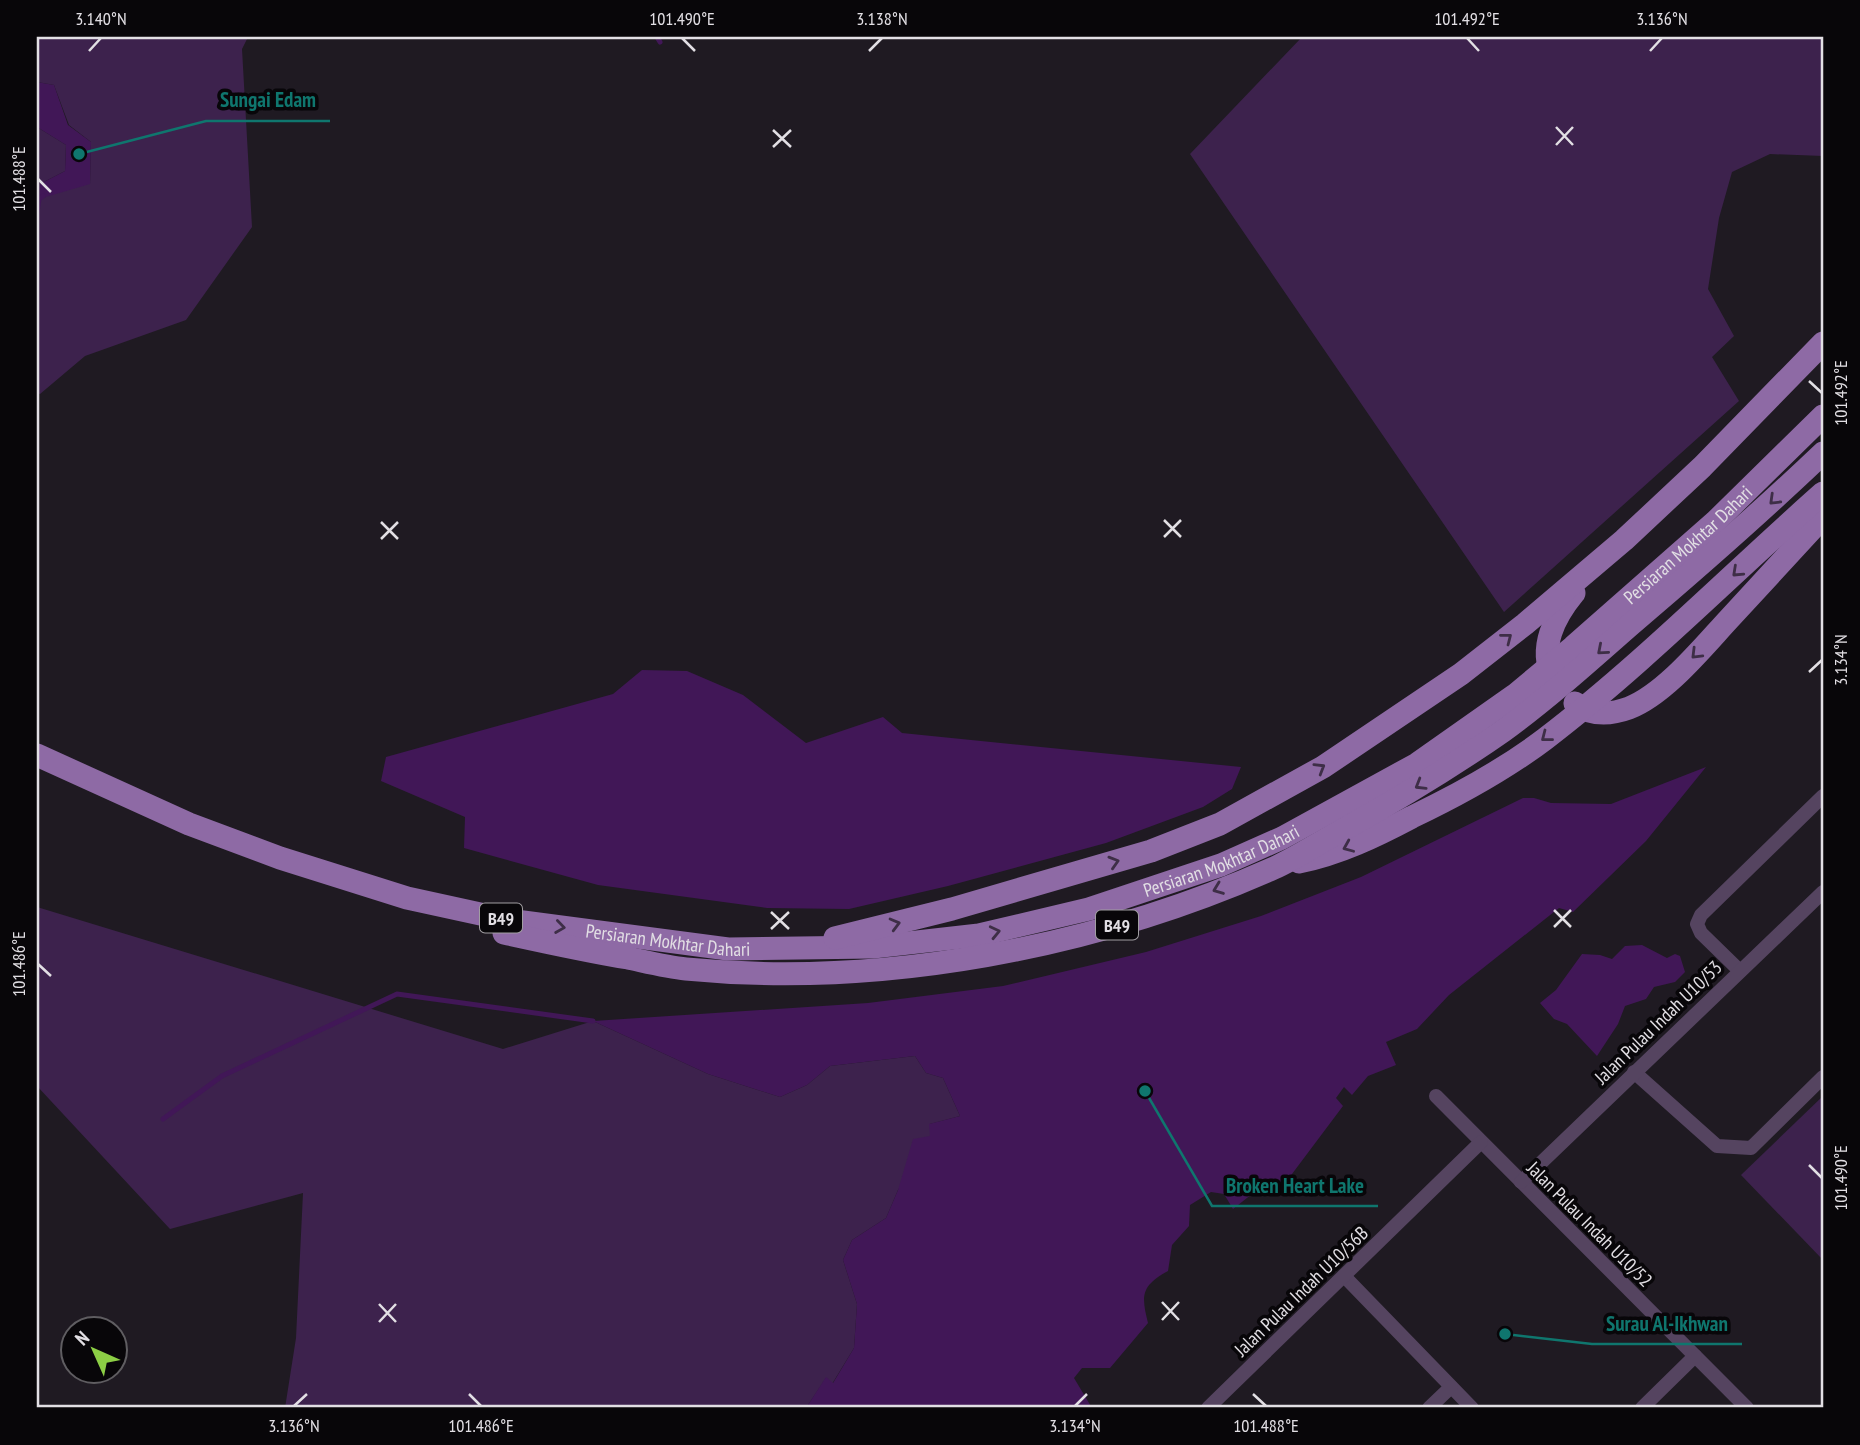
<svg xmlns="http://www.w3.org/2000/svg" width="1860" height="1445" font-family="'PT Sans Narrow',sans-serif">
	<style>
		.green { fill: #3d224d }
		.water { fill: #411757 }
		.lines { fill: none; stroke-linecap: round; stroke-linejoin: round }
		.stream { stroke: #411757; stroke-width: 5 }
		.minor { stroke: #554460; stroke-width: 14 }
		.primary { stroke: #8e6aa5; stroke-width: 23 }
		.oneway { stroke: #3e2e47 }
		.ticks { fill: none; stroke: #e2dfe4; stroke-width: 2.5 }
		.labels { text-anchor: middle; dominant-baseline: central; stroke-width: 7; stroke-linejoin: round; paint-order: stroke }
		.shield { fill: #080609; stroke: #a19ea2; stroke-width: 2 }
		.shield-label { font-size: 18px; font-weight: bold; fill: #e2dfe4 }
		.street-label { font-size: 19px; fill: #e2dfe4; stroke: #080609 }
		.leader { fill: none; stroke: #0f766e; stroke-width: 2.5 }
		.callout-dot { fill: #0f766e; stroke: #080609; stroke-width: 2.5 }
		.callout-label { font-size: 21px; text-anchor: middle; font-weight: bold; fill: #0f766e; stroke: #080609; stroke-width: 7; stroke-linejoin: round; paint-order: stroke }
		.neatline { fill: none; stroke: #e2dfe4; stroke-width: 2.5 }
		.ticks-label { font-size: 18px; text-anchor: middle; fill: #e2dfe4 }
	</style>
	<rect width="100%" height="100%" fill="#1f1a22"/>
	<g class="green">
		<polygon points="37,37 248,37 242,49 252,227 186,320 85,356 40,394 37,393 37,127 66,145 65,171 40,184 90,184 91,142 69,125 54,85 37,82"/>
		<polygon points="1302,37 1823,37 1823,156 1770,154 1732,172 1719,218 1708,289 1734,336 1712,357 1739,401 1504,612 1190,154"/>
		<polygon points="37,907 503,1049 593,1021 708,1074 780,1097 807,1085 830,1066 915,1056 926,1073 943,1078 960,1116 930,1124 931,1136 898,1190 886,1218 852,1240 843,1260 857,1304 854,1348 832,1384 826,1378 806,1408 285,1408 296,1338 303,1193 170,1229 37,1086"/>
		<polygon points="1823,1096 1823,1260 1741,1175"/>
	</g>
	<g class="water">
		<polygon points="37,82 54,85 68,125 91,142 90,184 39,199 40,184 65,171 66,145 37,127"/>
		<polygon points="642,670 687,671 743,695 806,743 883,717 902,733 1241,767 1232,789 1203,807 1106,843 948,886 849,909 767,908 598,885 464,848 465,817 381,781 386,757 613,694"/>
		<path d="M1706,767L1646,841L1573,912L1559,908L1449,995L1417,1029L1386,1042L1396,1065L1368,1076L1352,1095L1344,1087L1336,1098L1343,1106L1286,1182L1266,1183L1233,1209L1224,1194L1211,1192L1190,1205L1189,1226L1172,1245L1168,1271C1141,1286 1141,1295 1148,1323L1110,1368H1082L1074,1378L1092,1408H806L826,1377L833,1383L854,1348L857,1304L843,1260L852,1240L886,1218L898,1190L913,1139L930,1136L929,1124L960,1116L943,1078L926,1073L915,1056L830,1066L807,1085L780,1097L708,1074L593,1021L868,1003L1003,986L1146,952L1261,916L1361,877L1523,798H1534L1551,803L1611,804Z"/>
		<polygon points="1642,945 1667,958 1675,954 1680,956 1685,972 1675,982 1654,987 1646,999 1625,1006 1618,1024 1597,1056 1567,1024 1554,1019 1540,1003 1556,990 1582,954 1600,955 1612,959 1625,946"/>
	</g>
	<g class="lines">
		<g class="stream">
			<polyline points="657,37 660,42"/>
			<polyline points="37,212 39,199 43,196"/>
			<polyline points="163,1119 222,1076 397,994 593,1021"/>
		</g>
		<g class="minor">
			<polyline points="1740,971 1701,933 1697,924 1701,915 1823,796"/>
			<polyline points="1634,1072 1717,1146 1751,1148 1823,1077"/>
			<polyline points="1436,1096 1747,1408"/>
			<polyline points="1521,1182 1823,892"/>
			<polyline points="1344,1276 1472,1408"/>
			<polyline points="1208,1408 1481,1142"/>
			<polyline points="1429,1408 1451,1387"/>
			<polyline points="1642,1408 1695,1356"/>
		</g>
		<g class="primary">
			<path d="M1553,677C1538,648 1555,616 1574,593"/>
			<path d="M1575,703C1591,716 1610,715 1629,708C1665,694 1703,647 1729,619C1760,585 1792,551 1823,517"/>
			<path id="s1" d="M37,755L189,824L280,858L407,898L508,920L728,949L873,947L979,935L1089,909L1221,865L1282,838L1417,764L1515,695L1573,647L1715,522L1823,416"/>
			<path d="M1299,862C1339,854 1376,836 1412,817C1458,795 1504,770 1545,739C1643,664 1730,575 1823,493"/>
			<path d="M504,933C545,942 586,951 628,958C647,962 667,967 686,969C882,988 1094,948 1274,868C1296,858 1317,844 1339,832C1395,801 1450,768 1503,731C1547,699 1588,662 1629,626C1695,570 1760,513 1823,453"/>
			<polyline points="835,938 952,909 1151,851 1220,824 1323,767 1461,674 1525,624 1624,540 1702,467 1823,343"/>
		</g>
	</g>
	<defs><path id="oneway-chevron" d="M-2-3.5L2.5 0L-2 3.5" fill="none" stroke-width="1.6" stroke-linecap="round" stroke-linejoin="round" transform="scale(1.75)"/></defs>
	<g class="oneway">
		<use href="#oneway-chevron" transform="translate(1774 500) rotate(136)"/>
		<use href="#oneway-chevron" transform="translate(1737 572) rotate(137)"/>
		<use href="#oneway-chevron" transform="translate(1507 638) rotate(-38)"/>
		<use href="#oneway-chevron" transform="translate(1602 650) rotate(139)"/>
		<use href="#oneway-chevron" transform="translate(1696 654) rotate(135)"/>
		<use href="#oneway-chevron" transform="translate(1546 737) rotate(142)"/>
		<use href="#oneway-chevron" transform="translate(1320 768) rotate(-31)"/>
		<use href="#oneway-chevron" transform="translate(1420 785) rotate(149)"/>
		<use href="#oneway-chevron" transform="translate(1348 847) rotate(157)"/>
		<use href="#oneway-chevron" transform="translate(1114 862) rotate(-17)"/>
		<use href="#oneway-chevron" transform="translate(1218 889) rotate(159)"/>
		<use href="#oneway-chevron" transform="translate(895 924) rotate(-15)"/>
		<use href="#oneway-chevron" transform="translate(560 927) rotate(8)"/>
		<use href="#oneway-chevron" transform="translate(995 932) rotate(-13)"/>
	</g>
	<path class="ticks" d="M682,38L695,51M1467,38L1479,51M89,51L101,38M869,51L882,38M1650,51L1662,38M1556,127L1573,145M773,130L791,147M1556,145L1573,127M773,147L791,130M38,179L51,192M1809,381L1822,393M1164,520L1181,537M381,522L398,539M1164,537L1181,520M381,539L398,522M1809,672L1822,660M1554,910L1571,927M771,912L789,929M1554,927L1571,910M771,929L789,912M38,964L51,976M1809,1165L1822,1178M1162,1302L1179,1320M379,1304L396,1322M1162,1320L1179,1302M379,1322L396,1304M469,1394L481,1406M1253,1394L1266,1406M294,1406L307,1394M1075,1406L1087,1394"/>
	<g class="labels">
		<g class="shield">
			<rect x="480" y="903.5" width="42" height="29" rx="5"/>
			<rect x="1096" y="910.5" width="42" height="29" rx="5"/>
		</g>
		<g class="shield-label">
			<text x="501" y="918">B49</text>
			<text x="1117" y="925">B49</text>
		</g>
		<g class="street-label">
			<text stroke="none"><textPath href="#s1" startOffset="1796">Persiaran Mokhtar Dahari</textPath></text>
			<text stroke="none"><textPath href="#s1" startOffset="1228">Persiaran Mokhtar Dahari</textPath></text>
			<text stroke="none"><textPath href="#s1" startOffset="662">Persiaran Mokhtar Dahari</textPath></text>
			<text transform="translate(1658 1022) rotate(-44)">Jalan Pulau Indah U10/53</text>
			<text transform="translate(1590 1224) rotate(45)">Jalan Pulau Indah U10/52</text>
			<text transform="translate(1301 1291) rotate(-44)">Jalan Pulau Indah U10/56B</text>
		</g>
	</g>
	<path class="leader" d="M79 154L206 121H330M1145 1091L1212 1206H1378M1505 1334L1592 1344H1742"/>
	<g class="callout-dot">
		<circle cx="79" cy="154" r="7"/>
		<circle cx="1145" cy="1091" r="7"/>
		<circle cx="1505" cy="1334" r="7"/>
	</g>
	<g class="callout-label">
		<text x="268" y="107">Sungai Edam</text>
		<text x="1295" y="1193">Broken Heart Lake</text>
		<text x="1667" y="1331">Surau Al-Ikhwan</text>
	</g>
	<rect width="1860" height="1445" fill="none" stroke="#080609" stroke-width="77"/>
	<g transform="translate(94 1350) rotate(315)"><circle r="33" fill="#080609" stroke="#5f5d61" stroke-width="2"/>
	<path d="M0-5L12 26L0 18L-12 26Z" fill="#8cce45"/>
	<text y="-10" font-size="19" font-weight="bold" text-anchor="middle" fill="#e2dfe4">N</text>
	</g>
	<rect x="38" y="38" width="1784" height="1368" class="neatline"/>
	<g class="ticks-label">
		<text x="101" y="25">3.140°N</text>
		<text x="682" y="25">101.490°E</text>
		<text x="882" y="25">3.138°N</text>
		<text x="1467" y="25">101.492°E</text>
		<text x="1662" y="25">3.136°N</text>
		<text transform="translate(19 179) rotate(-90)" y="6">101.488°E</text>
		<text transform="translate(1841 393) rotate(-90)" y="6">101.492°E</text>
		<text transform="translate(1841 660) rotate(-90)" y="6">3.134°N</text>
		<text transform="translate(19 964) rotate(-90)" y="6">101.486°E</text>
		<text transform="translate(1841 1178) rotate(-90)" y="6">101.490°E</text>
		<text x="294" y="1432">3.136°N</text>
		<text x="481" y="1432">101.486°E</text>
		<text x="1075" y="1432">3.134°N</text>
		<text x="1266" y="1432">101.488°E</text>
	</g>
</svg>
